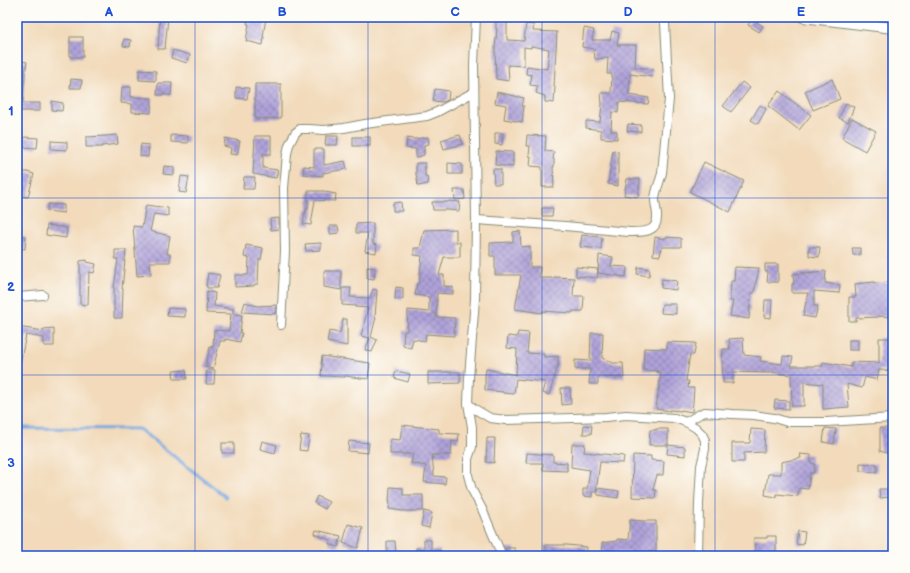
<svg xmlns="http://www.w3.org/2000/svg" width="910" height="573" font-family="'Balsamiq Sans',sans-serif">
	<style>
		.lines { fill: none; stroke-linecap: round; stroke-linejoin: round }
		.stream { stroke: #73a7e0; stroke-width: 3 }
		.building { fill: url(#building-cross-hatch) }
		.minor-casing { stroke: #888c77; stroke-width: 10 }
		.tertiary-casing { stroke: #888c77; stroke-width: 12 }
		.minor { stroke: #fff; stroke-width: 8 }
		.tertiary { stroke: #fff; stroke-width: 10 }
		.grid { fill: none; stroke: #1d4ed8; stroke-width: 1; stroke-opacity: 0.55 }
		.neatline { fill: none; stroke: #1d4ed8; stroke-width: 1.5 }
		.grid-label { font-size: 13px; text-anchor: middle; font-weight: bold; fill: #1d4ed8 }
	</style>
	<defs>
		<pattern id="building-cross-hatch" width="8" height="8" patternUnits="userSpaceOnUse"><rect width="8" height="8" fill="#afa2d9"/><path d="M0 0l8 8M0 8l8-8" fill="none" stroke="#8e85b1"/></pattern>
	</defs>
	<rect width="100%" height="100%" fill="#fdfcf7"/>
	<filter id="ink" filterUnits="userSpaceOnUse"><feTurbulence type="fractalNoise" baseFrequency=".025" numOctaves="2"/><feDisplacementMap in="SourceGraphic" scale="8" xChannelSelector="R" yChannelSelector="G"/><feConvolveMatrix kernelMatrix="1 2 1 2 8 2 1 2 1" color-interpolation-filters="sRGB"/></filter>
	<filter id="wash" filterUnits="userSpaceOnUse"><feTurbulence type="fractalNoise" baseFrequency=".012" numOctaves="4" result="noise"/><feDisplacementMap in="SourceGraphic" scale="16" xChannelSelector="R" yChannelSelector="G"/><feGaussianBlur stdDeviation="0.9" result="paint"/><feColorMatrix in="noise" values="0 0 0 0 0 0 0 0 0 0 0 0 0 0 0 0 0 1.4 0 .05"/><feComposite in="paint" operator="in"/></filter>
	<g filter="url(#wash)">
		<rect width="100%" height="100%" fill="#f2daba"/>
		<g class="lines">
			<polyline class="stream" points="17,428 139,429 226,497"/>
		</g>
		<g id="blocks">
			<g class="building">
				<polygon points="160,17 168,17 165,49 158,49"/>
				<polygon points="248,17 266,17 263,37 264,37 263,45 246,41 249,24 247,24"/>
				<polygon points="752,19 763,26 759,32 748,25"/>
				<polygon points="496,21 507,21 507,40 524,41 526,24 534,25 533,31 557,32 554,86 555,86 554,103 545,102 545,96 536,93 538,86 530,85 532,75 526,74 527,66 547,69 549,49 531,46 531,48 524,47 524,66 508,65 509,81 496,79 495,48 497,29 496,29"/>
				<polygon points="584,28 594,30 592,40 610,40 612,31 619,33 617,45 636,45 635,67 653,69 652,77 630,74 629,95 649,98 648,104 619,102 618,113 612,112 611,131 617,131 617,139 601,138 601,130 586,128 586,121 600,122 602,104 601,93 611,93 612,74 607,74 608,58 595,59 594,49 582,47"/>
				<rect x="70" y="37" width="13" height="20"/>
				<polygon points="124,39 131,40 130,47 123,46"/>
				<polygon points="173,50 190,55 187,63 171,58"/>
				<polygon points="17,60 27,62 25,73 23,103 40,103 40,111 17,111"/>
				<polygon points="139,70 156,71 156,81 139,80"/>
				<polygon points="71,79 82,80 81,88 70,88"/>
				<polygon points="832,79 840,99 813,110 805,91"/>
				<polygon points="742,82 750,88 731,112 723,106"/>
				<polygon points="158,83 172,83 171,95 157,95"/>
				<polygon points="255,84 281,84 281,118 255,119"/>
				<polygon points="122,87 131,87 131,97 152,98 151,113 132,112 132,104 121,103"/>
				<polygon points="236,87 249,88 247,99 236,98"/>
				<polygon points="435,89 449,91 448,100 443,102 433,101"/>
				<polygon points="779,91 811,115 799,130 768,106"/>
				<polygon points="497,92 524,98 522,106 524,106 522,122 504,119 506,105 495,103"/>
				<polygon points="52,101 63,103 62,111 52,110"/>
				<polygon points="846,103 854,107 848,122 839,118"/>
				<polygon points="760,105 766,109 758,124 751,120"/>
				<polygon points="852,118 876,131 865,151 842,138"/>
				<polygon points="628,124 641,125 641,132 627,131"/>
				<polygon points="495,133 503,133 502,145 495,144"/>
				<polygon points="117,135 118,144 102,146 102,147 86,147 86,137 106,136"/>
				<polygon points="171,135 188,136 188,143 171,142"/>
				<polygon points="460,135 463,144 444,149 441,140"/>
				<polygon points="527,135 546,136 545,151 554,152 553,159 554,159 554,167 553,167 554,187 542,187 542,167 530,166 531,156 529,156 530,146 526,146"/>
				<polygon points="255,136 271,136 271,154 263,154 263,168 278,170 276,178 253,174"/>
				<polygon points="326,136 338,136 337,145 325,145"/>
				<polygon points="24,137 38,138 37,148 23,147"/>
				<rect x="353" y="137" width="17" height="9"/>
				<polygon points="428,137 429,144 424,145 424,155 416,158 416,149 406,148 407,138 415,139"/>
				<polygon points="225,138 240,141 237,155 230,154 231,148 224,146"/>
				<polygon points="51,141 67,142 67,150 51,149"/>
				<polygon points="141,144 149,145 148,157 140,156"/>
				<polygon points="314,149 324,149 324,165 345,161 347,169 323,173 323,176 303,174 304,166 314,167"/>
				<polygon points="613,150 618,151 618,186 608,184"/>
				<polygon points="496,151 513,152 513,167 495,165"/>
				<polygon points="704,162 744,181 730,212 690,192"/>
				<polygon points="416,163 425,163 425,176 427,176 428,184 418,186 416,174"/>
				<polygon points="448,163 462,164 462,174 448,174"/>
				<polygon points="164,166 174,167 174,175 163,174"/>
				<polygon points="493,169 501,169 501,184 494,184"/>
				<polygon points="17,172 27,172 34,174 28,197 21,196 23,186 17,186"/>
				<polygon points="181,176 189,177 186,193 179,192"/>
				<polygon points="244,177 255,177 254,189 243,189"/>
				<polygon points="627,179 640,179 638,197 624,195"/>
				<polygon points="454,190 464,190 465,199 455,200"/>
				<polygon points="308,191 325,191 325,192 336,194 335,201 315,200 311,225 303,224 306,209 308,209"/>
				<polygon points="449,201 460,202 459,211 448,210 433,210 432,202 448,202"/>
				<polygon points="401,202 402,211 393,211 393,203"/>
				<polygon points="48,204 64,205 64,213 47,211"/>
				<polygon points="146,205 168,208 168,216 154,214 150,231 170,236 167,254 170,254 170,262 150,262 151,275 137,276 133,226 142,227"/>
				<polygon points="542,208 553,208 552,216 542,216"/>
				<polygon points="279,218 279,229 271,230 270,219"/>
				<polygon points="373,223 373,244 377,245 376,253 365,251 368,233 356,233 356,224"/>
				<polygon points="47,225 67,228 66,238 46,235"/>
				<polygon points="330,226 338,226 339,233 330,234"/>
				<polygon points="456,229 456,242 460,242 460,257 444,257 439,275 444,275 444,286 453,287 453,294 437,293 436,317 455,318 454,336 426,334 425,341 413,339 411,348 403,346 404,331 407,331 408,310 429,312 429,297 415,295 417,283 419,283 422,256 414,255 414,248 420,248 424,230"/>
				<polygon points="520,231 521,247 530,246 530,267 540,267 539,278 554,278 554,277 574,278 573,296 584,296 583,311 573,311 572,313 542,311 542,313 515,309 521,275 495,275 495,256 490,256 490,243 513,242 513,232"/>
				<polygon points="582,235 602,237 601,249 580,247"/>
				<polygon points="18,236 26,236 25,249 17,248"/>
				<polygon points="655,237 665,239 665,237 681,238 681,247 662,247 660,256 653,255"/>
				<polygon points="321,243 321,250 306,251 305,244"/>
				<polygon points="246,245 263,248 261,260 259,259 258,284 255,284 254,286 235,287 235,275 248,275 249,258 244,257"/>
				<polygon points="809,247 820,247 819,257 809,256"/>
				<polygon points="852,248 860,248 860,255 853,255"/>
				<polygon points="115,250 126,250 122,289 123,289 122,318 114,318 114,288 118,259 115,259"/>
				<polygon points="599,255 613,257 611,266 627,267 626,277 598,273"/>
				<polygon points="87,260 87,262 96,264 94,273 89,272 88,305 80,304 80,261"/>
				<polygon points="765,264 778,264 778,282 767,282 768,272 765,271"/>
				<polygon points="367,267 375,268 374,279 367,278"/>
				<polygon points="576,267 598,269 597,278 576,276"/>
				<polygon points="638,267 650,269 649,276 637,274"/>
				<polygon points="735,267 759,268 754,293 751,293 749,319 730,316 733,301 730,301 731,281 734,281"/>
				<polygon points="324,271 341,271 341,290 324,287"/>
				<polygon points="826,271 825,283 840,285 839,293 814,291 814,306 818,306 815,318 803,316 808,293 792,293 792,284 794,284 793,274"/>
				<polygon points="208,273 220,275 217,288 207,288 207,286 206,286"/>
				<polygon points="662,279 677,281 676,290 661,288"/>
				<polygon points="874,282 874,283 891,282 892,300 891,300 890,317 878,316 878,317 856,318 856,321 849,321 849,297 856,297 855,284"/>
				<polygon points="396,287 403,288 403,299 395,299"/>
				<polygon points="342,288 351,288 350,297 370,298 373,289 377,290 375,317 376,317 371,337 377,340 372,352 365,350 370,338 361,336 368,308 355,307 356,306 342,305"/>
				<polygon points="207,291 215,293 214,306 233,309 233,314 242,315 240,333 242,333 240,342 225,339 225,341 220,341 213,369 205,367 210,347 213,347 214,330 229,331 231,314 206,313"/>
				<polygon points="765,300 772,300 771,318 764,317"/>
				<polygon points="245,302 257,306 277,305 275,314 242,312"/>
				<polygon points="662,304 676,304 676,314 661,313"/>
				<polygon points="168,308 185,309 185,317 167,316"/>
				<polygon points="343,319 347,319 347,346 327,342 329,331 340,333"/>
				<polygon points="17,327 44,331 44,329 54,328 54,346 44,346 44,338 26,335 20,364 17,364"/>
				<polygon points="518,332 529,333 527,353 544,354 544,357 558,356 558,366 549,395 542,393 545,382 516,379 514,394 503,393 503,392 485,390 485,376 486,369 516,375 517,349 507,348 508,336 517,337"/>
				<polygon points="591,333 603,333 602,358 613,363 623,363 624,378 598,377 598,384 589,384 590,369 575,369 575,360 590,361"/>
				<polygon points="743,338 744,355 761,357 760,361 782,364 783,356 793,357 791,366 823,366 823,362 851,367 851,362 879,363 879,338 893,338 893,371 879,370 877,380 865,377 862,388 847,384 849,407 823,409 823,384 804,382 804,406 792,406 791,375 770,372 770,373 733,372 733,383 723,383 722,360 723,349 730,349 729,339"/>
				<rect x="849" y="340" width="9" height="10"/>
				<polygon points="667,342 696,343 694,355 690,354 686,381 689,381 688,388 694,388 693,402 692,412 681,410 681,411 670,410 670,411 656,409 661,373 657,372 658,371 643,370 644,348 667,349"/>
				<polygon points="322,356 370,363 368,379 345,376 345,377 321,376 322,364 321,364"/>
				<polygon points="186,370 187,379 174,379 173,371"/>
				<polygon points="207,370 215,370 214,384 206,384"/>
				<polygon points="396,371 410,374 408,382 394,378"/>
				<polygon points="428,372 460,372 460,383 428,384"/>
				<polygon points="561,388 570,388 571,404 562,405"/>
				<polygon points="775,400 789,401 789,409 774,408"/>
				<polygon points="402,425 439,429 439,433 459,434 458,442 452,441 451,455 432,455 434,476 446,477 445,484 424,482 426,466 411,463 413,454 390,454 390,439 400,440"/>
				<polygon points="584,425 592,426 591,434 583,434"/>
				<polygon points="825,428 836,429 834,444 823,442"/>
				<polygon points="880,428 893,428 893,455 880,451"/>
				<polygon points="656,429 668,429 668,445 649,445 650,430 656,430"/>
				<polygon points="751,429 765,430 764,452 744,453 744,462 732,462 732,443 750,443"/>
				<polygon points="301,435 309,436 307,451 299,450"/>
				<polygon points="487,438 495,438 494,463 486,462"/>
				<polygon points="262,441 277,445 275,453 260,449"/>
				<polygon points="349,441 369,443 368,453 348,451"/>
				<rect x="222" y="443" width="12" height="10"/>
				<polygon points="572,444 585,444 584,452 624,456 623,463 600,462 596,492 592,492 592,497 583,496 583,489 587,489 590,470 571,467"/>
				<polygon points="668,445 685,447 685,456 667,454"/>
				<polygon points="527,453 553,455 553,462 567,463 567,471 543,470 543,463 526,463"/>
				<polygon points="800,454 811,455 811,463 815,464 814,473 810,473 808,489 799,488 798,496 776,494 776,497 765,495 768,474 781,474 781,462 801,458"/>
				<polygon points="633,455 651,456 651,460 664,461 663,475 657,475 653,490 656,490 655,498 632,497"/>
				<polygon points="860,463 877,464 877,472 860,471"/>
				<polygon points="390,487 403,488 403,495 423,495 423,511 403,511 389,509 390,501 389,501"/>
				<polygon points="597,488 619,491 618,498 598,495"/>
				<polygon points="879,489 893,489 893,497 880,498"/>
				<polygon points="317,496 329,502 325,509 314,503"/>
				<polygon points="424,511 432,513 429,528 421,526"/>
				<polygon points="630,520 643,521 656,521 656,551 641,552 641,556 630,556 631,553 614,552 613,556 603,556 602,543 617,541 617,539 628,540"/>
				<polygon points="348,524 363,528 358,548 343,543"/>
				<polygon points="316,530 341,536 338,547 329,544 330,540 315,534"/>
				<polygon points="798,531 805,532 803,545 796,544"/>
				<polygon points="767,536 776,536 776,552 755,553 754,538 767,538"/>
				<polygon points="424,540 431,540 431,550 440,550 440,556 415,556 416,548 424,549"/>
				<polygon points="387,541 395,541 396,556 387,556"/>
				<polygon points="545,545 567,545 587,547 586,556 575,556 575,553 545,554"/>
				<polygon points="505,548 515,548 515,556 507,556"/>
			</g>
		</g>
	</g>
	<g filter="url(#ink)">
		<use href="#blocks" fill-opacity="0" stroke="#888c77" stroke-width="1"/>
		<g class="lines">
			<g class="minor-casing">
				<g id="minor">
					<polyline points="476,17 474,65 476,220 475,299 469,378 468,403 473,408 490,418 506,420 606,417 626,415 674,418 686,422 696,428 702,434 705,440 705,449 701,466 699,503 698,556"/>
					<path d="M476,220L565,226L629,232C642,232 658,233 657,216C657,210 655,205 655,200C655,191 660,182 662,173L669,99L665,23L667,17"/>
					<polyline points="17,297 43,295"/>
					<polyline points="281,325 285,251 284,188 287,154 289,145 295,133 300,129 309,129 324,130 344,128 365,124 427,116 437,112 474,92"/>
					<polyline points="468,403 472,427 472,447 468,459 468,475 472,490 482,509 502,556"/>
					<polyline points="686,422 700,414 705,412 732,414 754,415 774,418 787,422 826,422 893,418"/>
				</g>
			</g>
			<g class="tertiary-casing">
				<polyline id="tertiary" points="803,17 893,28"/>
			</g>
			<use href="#minor" class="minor"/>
			<use href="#tertiary" class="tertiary"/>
		</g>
	</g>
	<path class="grid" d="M195,17V556M368,17V556M542,17V556M715,17V556M17,198H893M17,375H893"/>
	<rect width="910" height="573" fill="none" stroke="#fdfcf7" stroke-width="44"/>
	<rect x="22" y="22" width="866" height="529" class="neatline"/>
	<g class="grid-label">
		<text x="109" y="16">A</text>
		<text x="282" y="16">B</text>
		<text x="455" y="16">C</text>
		<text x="628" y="16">D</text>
		<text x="801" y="16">E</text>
		<text x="11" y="115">1</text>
		<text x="11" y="291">2</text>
		<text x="11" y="467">3</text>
	</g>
</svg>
